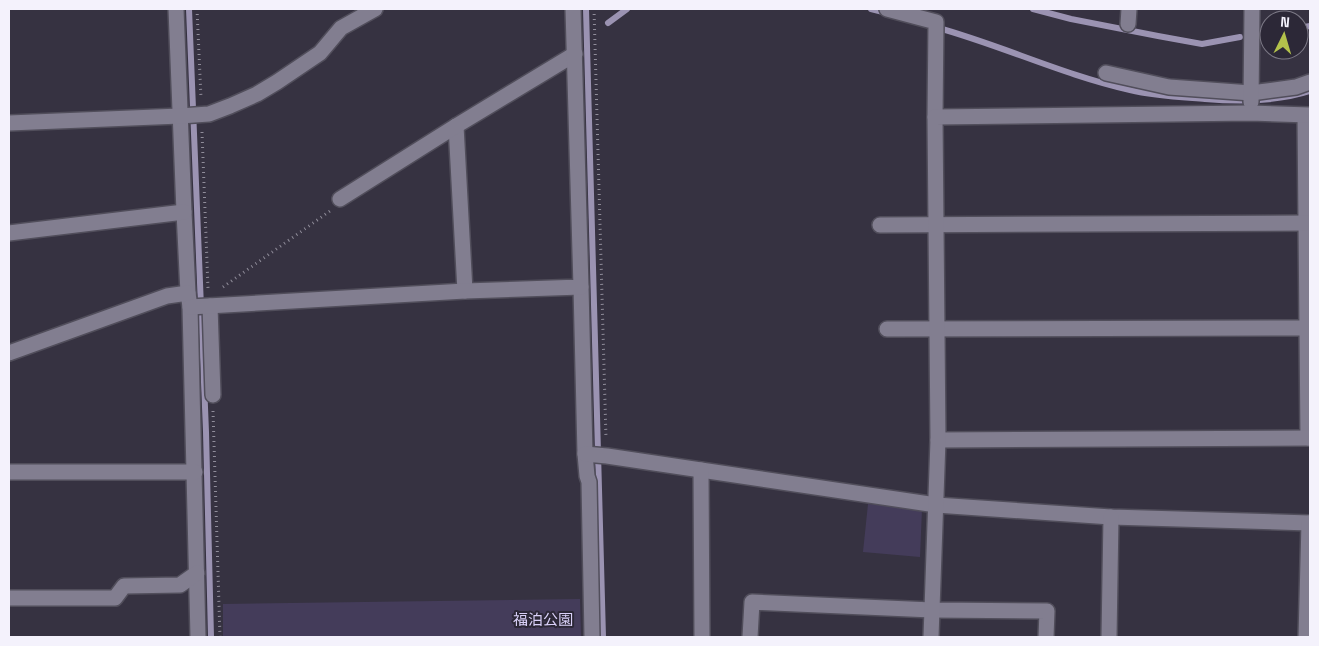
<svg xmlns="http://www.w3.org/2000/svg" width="1319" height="646" font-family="'Space Grotesk','Noto Sans JP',sans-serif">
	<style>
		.green { fill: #443c5a }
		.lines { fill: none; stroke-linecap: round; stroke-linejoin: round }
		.stream { stroke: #9b93b2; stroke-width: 6 }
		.minor-casing { stroke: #514e5b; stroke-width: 18 }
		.path { stroke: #908d9a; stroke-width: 3; stroke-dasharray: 1 4; stroke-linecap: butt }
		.minor { stroke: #827e90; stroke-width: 15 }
		.labels { text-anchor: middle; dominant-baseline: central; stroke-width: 4; stroke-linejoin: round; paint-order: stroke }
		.park-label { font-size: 15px; fill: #d9d0f8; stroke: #2c2837 }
	</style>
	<rect width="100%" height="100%" fill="#363241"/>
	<g class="green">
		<polygon points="868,504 922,509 920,557 863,552"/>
		<polygon points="580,599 581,637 223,637 223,604"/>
	</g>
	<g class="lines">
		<g class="stream">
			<polyline points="189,9 206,432 211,637"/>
			<polyline points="586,9 603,637"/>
			<polyline points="871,9 887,13"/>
			<polyline points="1033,9 1071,19 1158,36 1202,44 1240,37"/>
			<polyline points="608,23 627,9"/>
			<path d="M935,27C1001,45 1063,75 1130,90C1155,96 1180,97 1205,99C1240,102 1276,102 1310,91"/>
			<polyline points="1299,28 1310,26"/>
			<polyline points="1265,33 1269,33"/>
		</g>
		<g class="minor-casing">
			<g id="minor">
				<polyline points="176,9 184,212 188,293 190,307 198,637"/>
				<polyline points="887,9 936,22 935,117"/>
				<polyline points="1128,24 1129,9"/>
				<polyline points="1106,73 1169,87 1251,93 1296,87 1310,82"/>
				<polyline points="1251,102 1252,9"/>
				<polyline points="1305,116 1308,438"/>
				<polyline points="9,123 180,116 209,114 230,106 257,94 277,82 320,53 341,28 375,9"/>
				<polyline points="456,126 465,291"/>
				<polyline points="340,199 456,126 575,54"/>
				<polyline points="880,225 1310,223"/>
				<polyline points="9,233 184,212"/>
				<polyline points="581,287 585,454 587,476 589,482 592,637"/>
				<polyline points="210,306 213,395"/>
				<polyline points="190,307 465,291 581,287 573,9"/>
				<polyline points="887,329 1310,328"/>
				<polyline points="9,353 167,296 188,293"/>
				<polyline points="938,440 1310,438"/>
				<polyline points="585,454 607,456 936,505 1111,517 1310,523"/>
				<polyline points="701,470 702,637"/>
				<polyline points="9,472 195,472"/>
				<polyline points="9,598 115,598 124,586 180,585 197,573"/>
				<polyline points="750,637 752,602 932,610 1047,611 1046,637"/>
				<polyline points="931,637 938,440 935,117 1251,113 1310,115"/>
				<polyline points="1109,637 1111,517"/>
				<polyline points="1306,637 1309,523"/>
			</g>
		</g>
		<g class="path">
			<polyline points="197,9 201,98"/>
			<polyline points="594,9 606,438"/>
			<polyline points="202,132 208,288"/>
			<polyline points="223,287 330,211"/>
			<polyline points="213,411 220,637"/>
		</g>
		<use href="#minor" class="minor"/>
	</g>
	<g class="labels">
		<g class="park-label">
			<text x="543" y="619">福泊公園</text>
		</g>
	</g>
	<rect width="1319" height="646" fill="none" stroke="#f4f2fc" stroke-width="20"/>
	<g transform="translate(1284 35) rotate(5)"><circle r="24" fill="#2c2837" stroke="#7c7986"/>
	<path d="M0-4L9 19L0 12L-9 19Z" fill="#b3c24b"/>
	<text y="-8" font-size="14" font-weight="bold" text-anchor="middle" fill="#f4f2fc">N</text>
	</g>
</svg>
